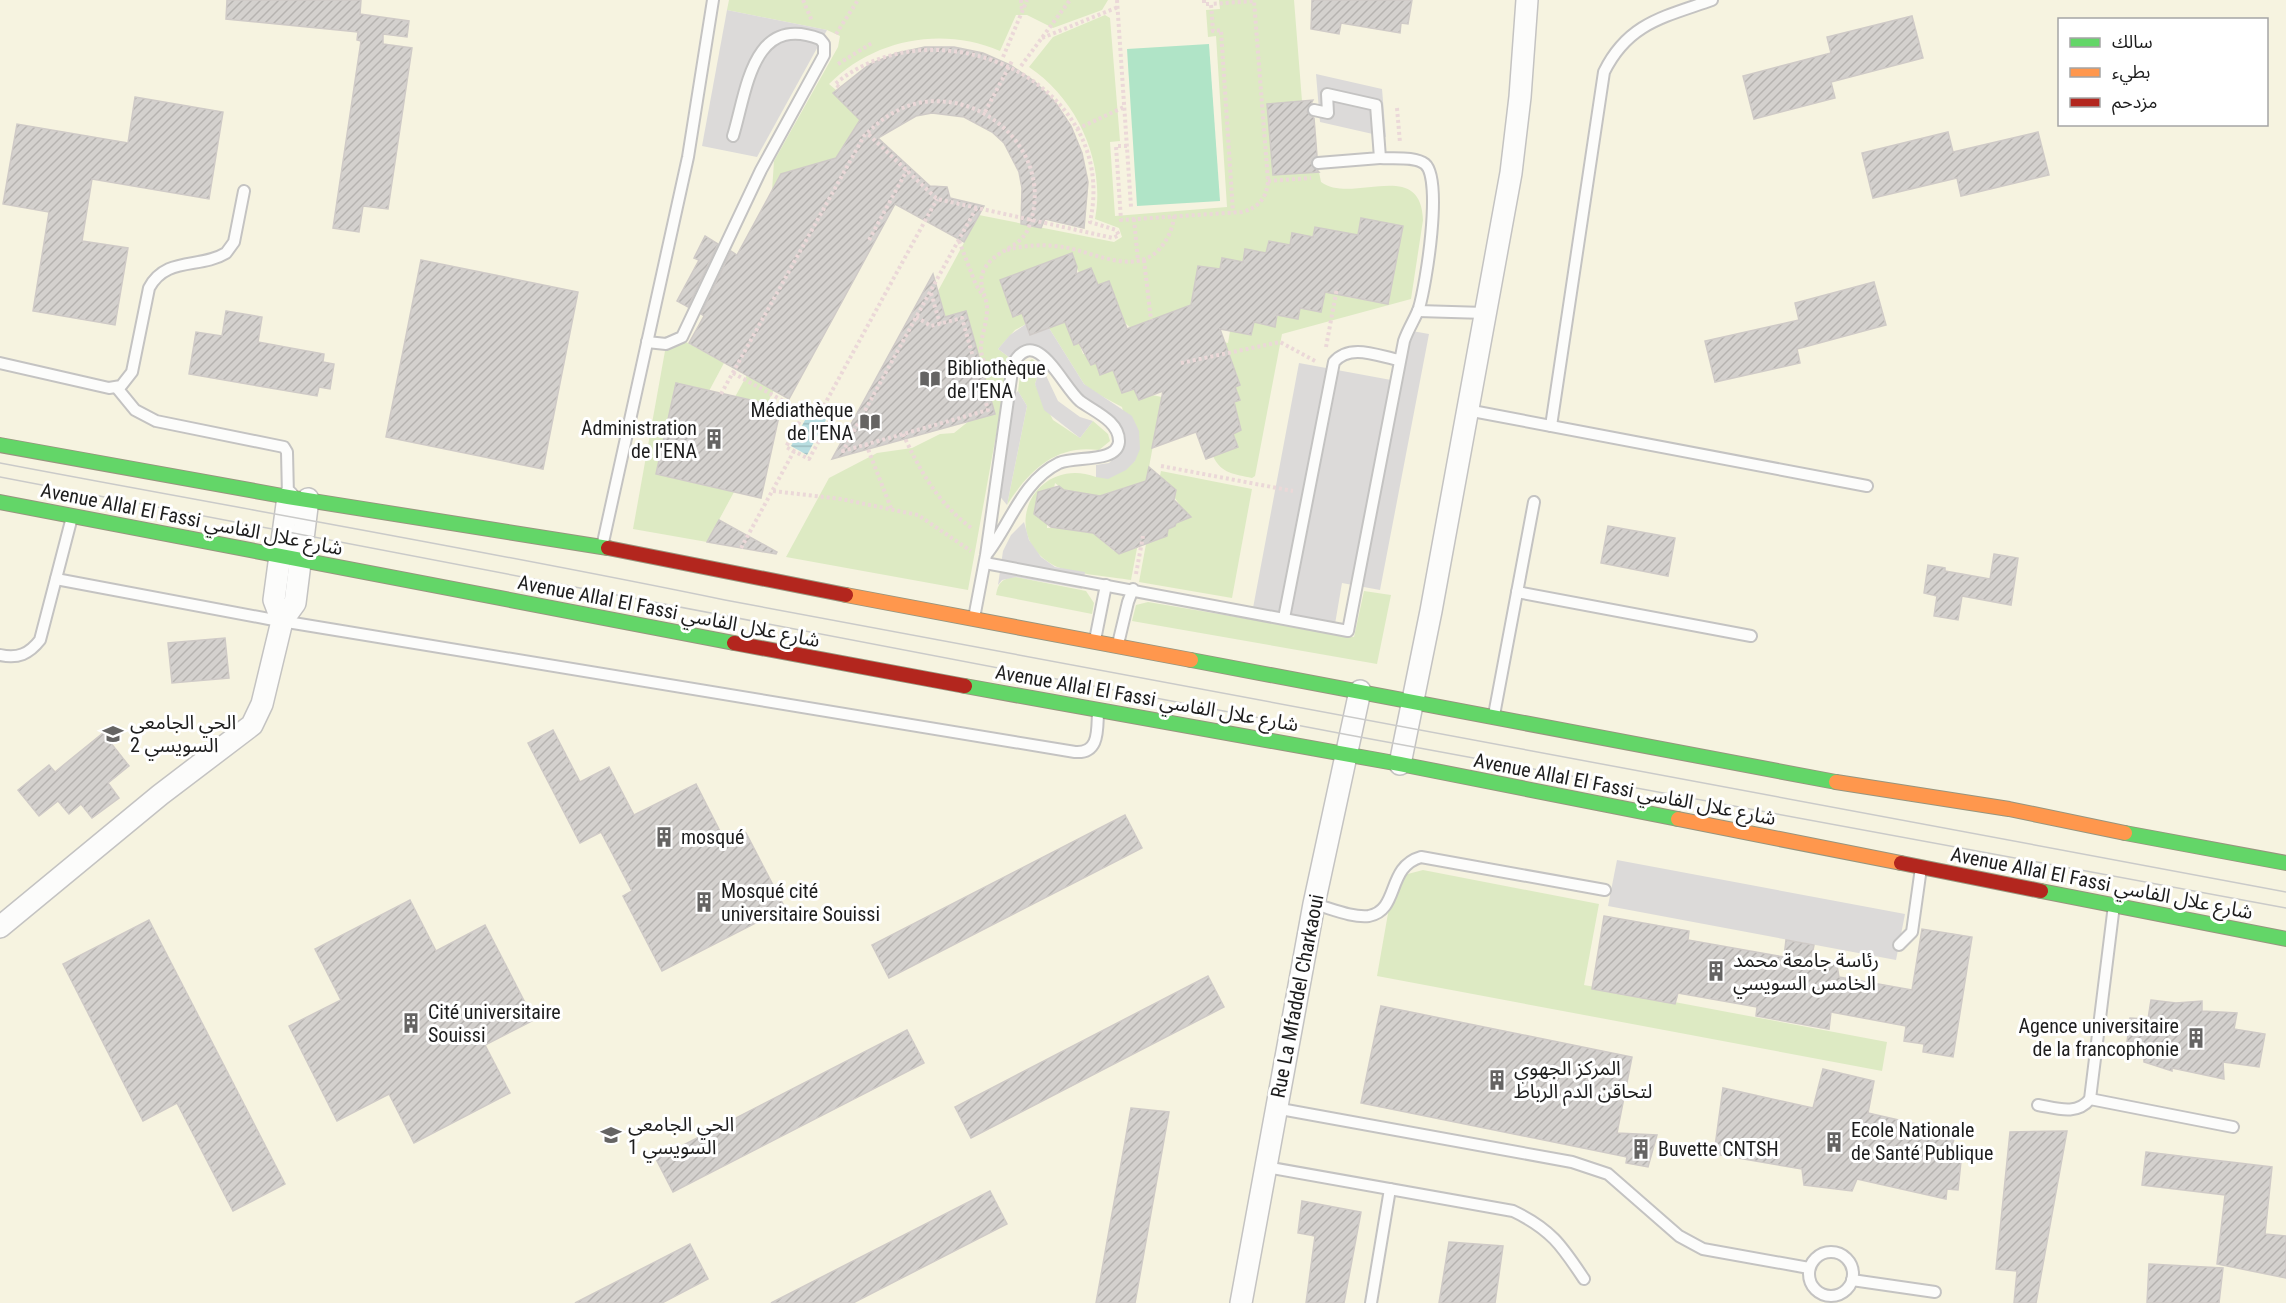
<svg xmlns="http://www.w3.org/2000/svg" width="2286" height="1303" font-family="'Roboto Condensed','Noto Sans Arabic',sans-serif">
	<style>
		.education { fill: #f6f3e0; fill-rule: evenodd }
		.grass { fill: #ddeac3 }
		.pitch { fill: #b0e4c7 }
		.parking { fill: #dcdad9 }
		.water { fill: url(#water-rules) }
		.building { fill: url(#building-hatch); stroke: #cfcac7; stroke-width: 1.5 }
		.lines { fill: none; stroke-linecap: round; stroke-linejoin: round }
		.lane-casing { stroke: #c4c3c2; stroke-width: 14 }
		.street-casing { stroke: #c4c3c2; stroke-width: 24 }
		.fast-casing { stroke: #97957e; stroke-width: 16 }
		.slow-casing { stroke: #97957e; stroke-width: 16 }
		.jam-casing { stroke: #97957e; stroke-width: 16 }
		.path { stroke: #ebd8d8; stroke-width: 4; stroke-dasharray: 3 3; stroke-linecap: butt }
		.lane { stroke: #fcfcfb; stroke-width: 10 }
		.street { stroke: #fcfcfb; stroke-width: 21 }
		.fast { stroke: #63d668; stroke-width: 14 }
		.slow { stroke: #ff974d; stroke-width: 14 }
		.jam { stroke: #b3261e; stroke-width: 14 }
		.tram { stroke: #cacac9; stroke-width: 1.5 }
		.labels { text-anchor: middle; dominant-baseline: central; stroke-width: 6; stroke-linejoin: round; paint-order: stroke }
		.poi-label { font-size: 20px; fill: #1d1d1d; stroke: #fff; text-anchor: start }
		.street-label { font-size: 20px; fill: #1d1d1d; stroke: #fff }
	</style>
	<defs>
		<pattern id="water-rules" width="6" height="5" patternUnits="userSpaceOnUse" patternTransform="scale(1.5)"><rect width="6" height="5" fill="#b8dde0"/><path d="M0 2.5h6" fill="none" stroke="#9ebdc0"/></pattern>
		<pattern id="building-hatch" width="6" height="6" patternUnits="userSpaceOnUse" patternTransform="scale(1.5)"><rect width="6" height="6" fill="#d4d1ce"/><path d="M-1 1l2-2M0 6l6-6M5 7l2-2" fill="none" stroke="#b6b3b0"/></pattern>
	</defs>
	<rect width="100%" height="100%" fill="#ece9e6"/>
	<path class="education" d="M0,0H2286V1303H0ZM2060,20H2266V124H2060Z"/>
	<g class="grass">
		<path d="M729,0H1108L1102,10L1053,28L1027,15H1016L1000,51C942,26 874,39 829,84L836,90L833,93L861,121L836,158L772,191L774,161L838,47L840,36L827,30L727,10Z"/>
		<path d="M1219,0H1294L1302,101L1267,104L1273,175L1319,172L1321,182C1352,205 1421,157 1423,220L1411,299L1282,334L1255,476L1252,478C1235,474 1221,474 1213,456L1238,447L1233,434L1241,430L1234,402L1240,400L1235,387L1240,384L1236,372L1206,339L1228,343L1230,331L1251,335L1253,322L1274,326L1277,315L1300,308L1321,312L1326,286L1348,290L1347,297L1388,304L1402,226L1361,218L1358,235L1315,227L1313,237L1292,234L1290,245L1269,241L1266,253L1245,249L1243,262L1222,258L1220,269L1198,266L1191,305L1131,328L1106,307L1117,302L1109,281L1098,285L1079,273L1072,253L1000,280L1013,317L1022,313L1026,324L1015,330L998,349L1010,358L968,590L786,557L829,478L877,453L912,448L940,434L954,433L969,421L966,311L945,317L938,291L979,215L1114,242L1122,237L1119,228L1095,219C1106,162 1077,99 1029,67L1053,37L1105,15L1110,18L1120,141L1110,142L1115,216L1227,207L1216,36L1208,37L1206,10L1220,9Z"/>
		<path d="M1068,321L1074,345L1079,343L1083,354H1087L1091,365L1096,363L1100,375L1113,370L1122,393L1134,389L1139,400L1152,395L1162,397L1144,494L1126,487L1090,499L1091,495L1064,490L1055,483L1054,488L1038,492L1034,514L1047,524V528L1085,526L1114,551L1138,543L1131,580C1112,577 1067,573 1053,565C996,532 1036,455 1096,477L1135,461L1122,407L1092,391L1084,384L1049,328Z"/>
		<polygon points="686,342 724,363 709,391 676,384 656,474 734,492 707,542 633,529 665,351"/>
		<path d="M1032,359L1041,365L1035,384L1053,420L1080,438L1093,421L1108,434L1110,441L1099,450C1056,444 1029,470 1007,505L1027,406L1018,391L1021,368Z"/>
		<polygon points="747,375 774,390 767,404 735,397"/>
		<polygon points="1161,471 1252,489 1232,598 1139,582 1146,544 1167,536 1168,529 1175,526 1179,504 1160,476"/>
		<path d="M1016,577L1086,591L1094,603L1092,614L996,595C998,583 1002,578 1016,577Z"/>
		<polygon points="1364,591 1391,595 1377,664 1132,621 1136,605 1148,602 1354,637"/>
		<polygon points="1423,870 1599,904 1584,985 1887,1042 1882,1071 1377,976 1393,885 1400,876"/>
	</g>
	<polygon class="pitch" points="1209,44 1220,201 1137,206 1127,49"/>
	<g class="parking">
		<polygon points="727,10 827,30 757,157 702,146"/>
		<polygon points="1316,74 1382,89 1386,137 1320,122"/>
		<polygon points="1026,324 1031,335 1049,328 1084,384 1132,416 1139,431 1140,449 1135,461 1126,470 1108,479 1096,477 1096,465 1109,463 1123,449 1124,436 1120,425 1079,394 1045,350 1033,344 1022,347 1010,358 998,349 1010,335"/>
		<polygon points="1412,331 1429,334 1380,590 1342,583 1335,624 1253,608 1299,363 1402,382"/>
		<polygon points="1041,365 1058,401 1080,417 1093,421 1080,438 1044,410 1035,384"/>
		<polygon points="1018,391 1027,406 1007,505 997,493 1012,396"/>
		<polygon points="1024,522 1029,540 1041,557 1055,567 1085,572 1082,589 1016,577 1002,580 998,585 1003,551 1011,535"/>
		<polygon points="1617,860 1905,914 1896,960 1608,906"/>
	</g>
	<polygon class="water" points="811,409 827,418 807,455 791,446"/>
	<g class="building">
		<polygon points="227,0 361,0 360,14 409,21 407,37 383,34 383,44 412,48 388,209 363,206 359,232 333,228 361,41 357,40 358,32 226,19"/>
		<polygon points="1312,0 1412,0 1408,24 1401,23 1400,33 1341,23 1339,34 1311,29"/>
		<polygon points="1912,16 1923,58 1831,82 1835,98 1754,119 1743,76 1831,53 1827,37"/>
		<polygon points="925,47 954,47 983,53 1010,65 1034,81 1055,102 1071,126 1082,153 1088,182 1084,228 1045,219 1041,228 1021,224 1022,188 1019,172 1004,143 992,132 964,117 932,113 916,116 878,138 930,186 947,187 950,198 984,206 964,242 895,204 789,399 689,343 704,316 701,314 731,251 737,255 781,174 836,158 860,120 833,93 870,64 897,53"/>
		<polygon points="135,97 223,112 209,199 92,179 82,241 128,248 115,325 33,311 49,212 3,204 17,124 128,143"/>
		<polygon points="1313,100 1307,112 1314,118 1317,156 1311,163 1319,172 1273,175 1267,104"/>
		<polygon points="1948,132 1953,152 2038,132 2049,175 1961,196 1957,178 1873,198 1862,153"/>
		<polygon points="1361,218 1403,226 1388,304 1325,292 1321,312 1300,308 1298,319 1277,315 1275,327 1254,322 1251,335 1220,329 1240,385 1235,387 1240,400 1234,402 1241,430 1233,434 1238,447 1206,459 1196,432 1152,448 1163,391 1139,400 1134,389 1122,393 1113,370 1100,375 1096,363 1091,365 1079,343 1074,345 1065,322 1030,335 1022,313 1013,317 1000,280 1072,253 1077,267 1076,274 1091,268 1098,285 1109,281 1127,329 1191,305 1198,266 1220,269 1222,258 1243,262 1245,249 1266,253 1269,241 1290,245 1292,233 1313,237 1315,227 1358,235"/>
		<polygon points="705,236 718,244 688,307 677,301 699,260 694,258"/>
		<polygon points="421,260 578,292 543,469 386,437"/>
		<polygon points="933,274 945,317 966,311 995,414 832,459"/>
		<polygon points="1874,282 1886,325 1797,349 1800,363 1715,382 1705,341 1799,320 1795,303"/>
		<polygon points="226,311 262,317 258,342 324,354 323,362 334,364 330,389 319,387 317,396 189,374 196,332 222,336"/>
		<polygon points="676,383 781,407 761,498 656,474"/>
		<polygon points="1149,467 1176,490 1174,500 1191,517 1176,523 1175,526 1168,529 1167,536 1119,554 1093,533 1051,527 1034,514 1038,492 1059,486 1064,490 1100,496 1146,481"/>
		<polygon points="719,520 777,552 776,554 707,542"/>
		<polygon points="1608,526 1675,538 1668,576 1601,563"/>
		<polygon points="1994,554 2018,558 2011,605 1962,596 1958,620 1934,616 1937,596 1924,593 1928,565 1945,568 1945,571 1990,579"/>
		<polygon points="225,638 229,678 172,683 168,643"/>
		<polygon points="553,730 580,782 609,767 634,815 696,784 726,843 746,833 785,908 662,971 623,896 632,891 601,832 580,843 528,743"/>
		<polygon points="103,733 129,766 108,783 119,798 92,818 81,804 69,814 58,801 39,816 18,790 49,765 55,772"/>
		<polygon points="1125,815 1142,848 889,978 872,945"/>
		<polygon points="410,900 436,951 485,925 534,1020 485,1045 510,1093 414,1143 389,1094 337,1121 289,1026 341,1000 315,949"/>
		<polygon points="1604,916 1689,931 1688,940 1784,957 1786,940 1814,945 1811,960 1837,965 1839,977 1912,990 1922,929 1972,937 1953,1057 1923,1052 1924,1044 1904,1041 1906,1026 1831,1012 1829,1029 1756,1016 1757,1007 1678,993 1675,1004 1592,989"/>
		<polygon points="149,920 285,1184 233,1211 177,1103 143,1121 63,964"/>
		<polygon points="1208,976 1224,1007 971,1138 955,1107"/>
		<polygon points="2151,1000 2176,1003 2202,1001 2202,1011 2237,1013 2234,1029 2265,1034 2259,1067 2223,1062 2224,1079 2172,1068 2172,1071 2144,1062 2143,1043 2127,1042 2130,1018 2148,1019"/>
		<polygon points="1381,1006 1632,1057 1617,1133 1657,1135 1648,1167 1626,1163 1627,1157 1361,1103"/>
		<polygon points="907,1030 924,1063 673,1192 656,1159"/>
		<polygon points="1823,1069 1874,1081 1868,1113 1956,1133 1950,1152 1962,1152 1958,1190 1947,1189 1946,1199 1857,1179 1852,1191 1804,1185 1802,1169 1714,1154 1723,1088 1813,1108"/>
		<polygon points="1131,1108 1169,1112 1135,1303 1096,1303"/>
		<polygon points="2067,1131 2036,1303 2014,1303 2017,1271 1996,1269 2010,1132"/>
		<polygon points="2146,1152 2272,1167 2265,1234 2286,1236 2286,1278 2217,1264 2225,1195 2142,1185"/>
		<polygon points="990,1191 1007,1224 853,1303 771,1303"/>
		<polygon points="1302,1201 1361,1212 1344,1303 1306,1303 1315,1236 1298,1233"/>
		<polygon points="1449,1242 1503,1246 1495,1303 1439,1303"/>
		<polygon points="690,1244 708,1279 662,1303 575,1303"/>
		<polygon points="2149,1264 2223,1268 2219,1303 2147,1303"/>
	</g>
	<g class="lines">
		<g class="lane-casing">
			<g id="lane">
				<polyline points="1314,110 1328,113 1327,94 1376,105 1380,158 1318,163"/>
				<polyline points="1418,311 1485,313"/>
				<path d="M647,342L666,344L682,337L761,170L824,55V44L820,39C752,13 747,90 733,136"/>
				<path d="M0,363L109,388L121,386L132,372L149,288C166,256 200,269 226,253L234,242L244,191"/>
				<polyline points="117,388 135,410 156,421 284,447 287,452 288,496"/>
				<polyline points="1467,410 1867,486"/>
				<path d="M1551,426L1604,72C1628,23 1664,17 1712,0"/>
				<polyline points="602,547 688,157 713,0"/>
				<path d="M985,563L1348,631L1404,341C1408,329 1416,317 1419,308C1426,285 1443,179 1425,164C1415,156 1393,159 1380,158"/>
				<path d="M56,579L269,619L1075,752C1100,754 1097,729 1098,712"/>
				<polyline points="1517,592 1751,636"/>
				<path d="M974,618L986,555L1013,364C1036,323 1062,386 1080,401C1093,411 1120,421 1119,442C1117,463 1075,456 1059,463C1022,481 1010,525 986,555"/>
				<path d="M1284,618L1334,362C1350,343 1378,356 1399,360"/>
				<polyline points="1095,640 1106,585"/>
				<polyline points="1118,644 1128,602 1133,589"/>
				<path d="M0,655C18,659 29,654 40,640L72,517"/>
				<polyline points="1494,715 1534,502"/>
				<path d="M1314,904C1330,908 1352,918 1369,916C1400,910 1386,867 1421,857L1605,890"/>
				<polyline points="1899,945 1912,932 1921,868"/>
				<polyline points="2090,1099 2233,1127"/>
				<path d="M2038,1105C2056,1108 2077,1116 2090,1099L2114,905"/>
				<polyline points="1275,1108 1572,1162 1608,1174 1679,1236 1703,1249 1809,1268"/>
				<path d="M1266,1167L1513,1211C1551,1229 1562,1246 1584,1279"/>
				<circle cx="1831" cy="1274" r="22"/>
				<polyline points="1852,1280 1935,1292"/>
				<polyline points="1371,1303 1390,1189"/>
			</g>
		</g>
		<g class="street-casing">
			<g id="street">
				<polyline points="282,621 274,600 288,497"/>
				<polyline points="1400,764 1431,611 1511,173 1520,97 1527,0"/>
				<polyline points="0,927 160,795 252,725 262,704 282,621 295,603 308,499"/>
				<polyline points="1241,1303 1314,904 1360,691"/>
			</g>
		</g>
		<g class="fast-casing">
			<g id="fast">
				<polyline points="0,445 288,497 608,548"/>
				<polyline points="0,502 734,643"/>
				<polyline points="1191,660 1836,782"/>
				<polyline points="965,686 1400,764 1678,819"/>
				<polyline points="2125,833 2286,863"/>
				<polyline points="2041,891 2286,939"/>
			</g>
		</g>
		<g class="slow-casing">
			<g id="slow">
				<polyline points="846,595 1191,660"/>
				<polyline points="1836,782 2009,809 2125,833"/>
				<polyline points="1678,819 1901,863"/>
			</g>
		</g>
		<g class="jam-casing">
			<g id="jam">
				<polyline points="608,548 846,595"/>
				<polyline points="734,643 965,686"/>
				<polyline points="1901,863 2041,891"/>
			</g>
		</g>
		<g class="path">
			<polyline points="803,0 812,21"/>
			<polyline points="1021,0 1022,11"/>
			<polyline points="1117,0 1131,207"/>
			<polyline points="1204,0 1204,4 1211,4 1213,31 1221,30 1233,212"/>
			<polyline points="836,34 858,0"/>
			<polyline points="1042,38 1118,7"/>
			<polyline points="1003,57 1027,0"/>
			<polyline points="838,64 872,43"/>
			<polyline points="1021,66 1070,0"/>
			<path d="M839,87L835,84C936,0 1121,81 1090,222L1116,230L1119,235L1113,238L937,199L867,133"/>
			<polyline points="1397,108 1400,143"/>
			<polyline points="985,112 1012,61"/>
			<polyline points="1077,129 1124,107"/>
			<path d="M1127,146H1116L1121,220L1242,212C1258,208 1267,198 1268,181L1254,1L1211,4"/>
			<polyline points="1268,181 1311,178"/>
			<polyline points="1134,219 1138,261"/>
			<polyline points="869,240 907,170"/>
			<polyline points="959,241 976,285 984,297"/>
			<path d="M1007,250C1025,245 1044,244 1063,247C1095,252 1137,278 1162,246C1169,237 1173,227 1174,216"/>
			<polyline points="1144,260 1151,320"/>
			<polyline points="931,293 940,324"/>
			<path d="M916,317L931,326L962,318L988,410L843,451C887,370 932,288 977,207"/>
			<polyline points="1326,347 1337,288"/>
			<polyline points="1181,363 1280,342 1317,362"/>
			<polyline points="733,373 805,413"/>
			<path d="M721,394L864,136C879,121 896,108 918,103C988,89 1057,158 1028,229C1019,250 992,250 983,272C978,285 986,295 987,307C988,333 968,353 996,375"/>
			<polygon points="809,404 832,417 809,459 786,447"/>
			<polyline points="821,411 937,199"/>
			<path d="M903,434C920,471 939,505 973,529"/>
			<polyline points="866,444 891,508"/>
			<polyline points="1161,466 1293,491"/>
			<polyline points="773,491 841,499 918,515 971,551"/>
			<polyline points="741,548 794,451"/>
			<polyline points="1136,574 1143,536"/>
		</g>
		<use href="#lane" class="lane"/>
		<use href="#street" class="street"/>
		<use href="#fast" class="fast"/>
		<use href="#slow" class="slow"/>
		<use href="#jam" class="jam"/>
		<g class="tram">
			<path d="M0,463C242,509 484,550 725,600L2286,892"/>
			<polyline points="0,477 1349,735 2286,908"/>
		</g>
	</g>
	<defs>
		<g id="library-bare" transform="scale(1.62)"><path d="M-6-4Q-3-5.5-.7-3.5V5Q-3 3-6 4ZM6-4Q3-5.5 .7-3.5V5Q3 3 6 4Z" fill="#656463" stroke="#fff" stroke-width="2.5" paint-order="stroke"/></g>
		<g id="building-bare" transform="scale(1.62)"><path d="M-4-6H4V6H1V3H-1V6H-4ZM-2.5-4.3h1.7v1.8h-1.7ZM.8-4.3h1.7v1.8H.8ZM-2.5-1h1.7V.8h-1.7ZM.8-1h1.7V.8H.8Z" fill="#656463" stroke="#fff" stroke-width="2.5" paint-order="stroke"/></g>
		<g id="university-bare" transform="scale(1.62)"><path d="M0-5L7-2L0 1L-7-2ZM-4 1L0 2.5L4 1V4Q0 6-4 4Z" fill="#656463" stroke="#fff" stroke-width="2.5" paint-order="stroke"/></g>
	</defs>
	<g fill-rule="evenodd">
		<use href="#library-bare" x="930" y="379"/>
		<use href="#library-bare" x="870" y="422"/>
		<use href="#building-bare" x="714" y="439"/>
		<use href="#university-bare" x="113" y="734"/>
		<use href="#building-bare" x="664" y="837"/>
		<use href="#building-bare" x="704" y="902"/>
		<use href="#building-bare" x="1716" y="971"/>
		<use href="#building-bare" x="411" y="1023"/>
		<use href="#building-bare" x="2196" y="1038"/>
		<use href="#building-bare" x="1497" y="1080"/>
		<use href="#university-bare" x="611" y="1135"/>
		<use href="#building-bare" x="1834" y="1142"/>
		<use href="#building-bare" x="1641" y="1149"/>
	</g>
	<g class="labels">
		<g class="poi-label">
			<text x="947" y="368">Bibliothèque<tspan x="947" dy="23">de l'ENA</tspan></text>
			<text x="853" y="410" text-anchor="end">Médiathèque<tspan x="853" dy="23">de l'ENA</tspan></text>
			<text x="697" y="428" text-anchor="end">Administration<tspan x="697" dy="23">de l'ENA</tspan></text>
			<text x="130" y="722">الحي الجامعي<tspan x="130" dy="23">السويسي 2</tspan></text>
			<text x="681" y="837">mosqué</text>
			<text x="721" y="891">Mosqué cité<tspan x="721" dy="23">universitaire Souissi</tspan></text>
			<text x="1733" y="960">رئاسة جامعة محمد<tspan x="1733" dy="23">الخامس السويسي</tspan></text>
			<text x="428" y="1012">Cité universitaire<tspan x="428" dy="23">Souissi</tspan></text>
			<text x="2179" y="1026" text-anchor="end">Agence universitaire<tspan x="2179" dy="23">de la francophonie</tspan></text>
			<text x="1514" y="1068">المركز الجهوي<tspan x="1514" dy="23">لتحاقن الدم الرباط</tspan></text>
			<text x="628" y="1124">الحي الجامعي<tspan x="628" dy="23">السويسي 1</tspan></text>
			<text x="1851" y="1130">Ecole Nationale<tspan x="1851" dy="23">de Santé Publique</tspan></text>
			<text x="1658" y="1149">Buvette CNTSH</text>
		</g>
		<g class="street-label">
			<text transform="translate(192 519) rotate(11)">Avenue Allal El Fassi شارع علال الفاسي</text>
			<text transform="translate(669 611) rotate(11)">Avenue Allal El Fassi شارع علال الفاسي</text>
			<text transform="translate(1147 698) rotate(10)">Avenue Allal El Fassi شارع علال الفاسي</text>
			<text transform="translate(1625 789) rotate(11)">Avenue Allal El Fassi شارع علال الفاسي</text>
			<text transform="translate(2102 883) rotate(11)">Avenue Allal El Fassi شارع علال الفاسي</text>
			<text transform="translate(1297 996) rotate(-79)">Rue La Mfaddel Charkaoui</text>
		</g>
	</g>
	<rect x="2058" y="18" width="210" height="108" fill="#ffffff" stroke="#a5a5a5" stroke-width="1.5"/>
	<rect x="2070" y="38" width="30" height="9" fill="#63d668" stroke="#a5a5a5" stroke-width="1.5"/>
	<text x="2112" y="48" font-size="18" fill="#1d1d1d">سالك</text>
	<rect x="2070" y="68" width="30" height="9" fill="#ff974d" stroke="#a5a5a5" stroke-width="1.5"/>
	<text x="2112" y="78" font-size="18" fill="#1d1d1d">بطيء</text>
	<rect x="2070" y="98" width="30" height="9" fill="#b3261e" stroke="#a5a5a5" stroke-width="1.5"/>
	<text x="2112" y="108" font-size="18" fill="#1d1d1d">مزدحم</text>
</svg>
